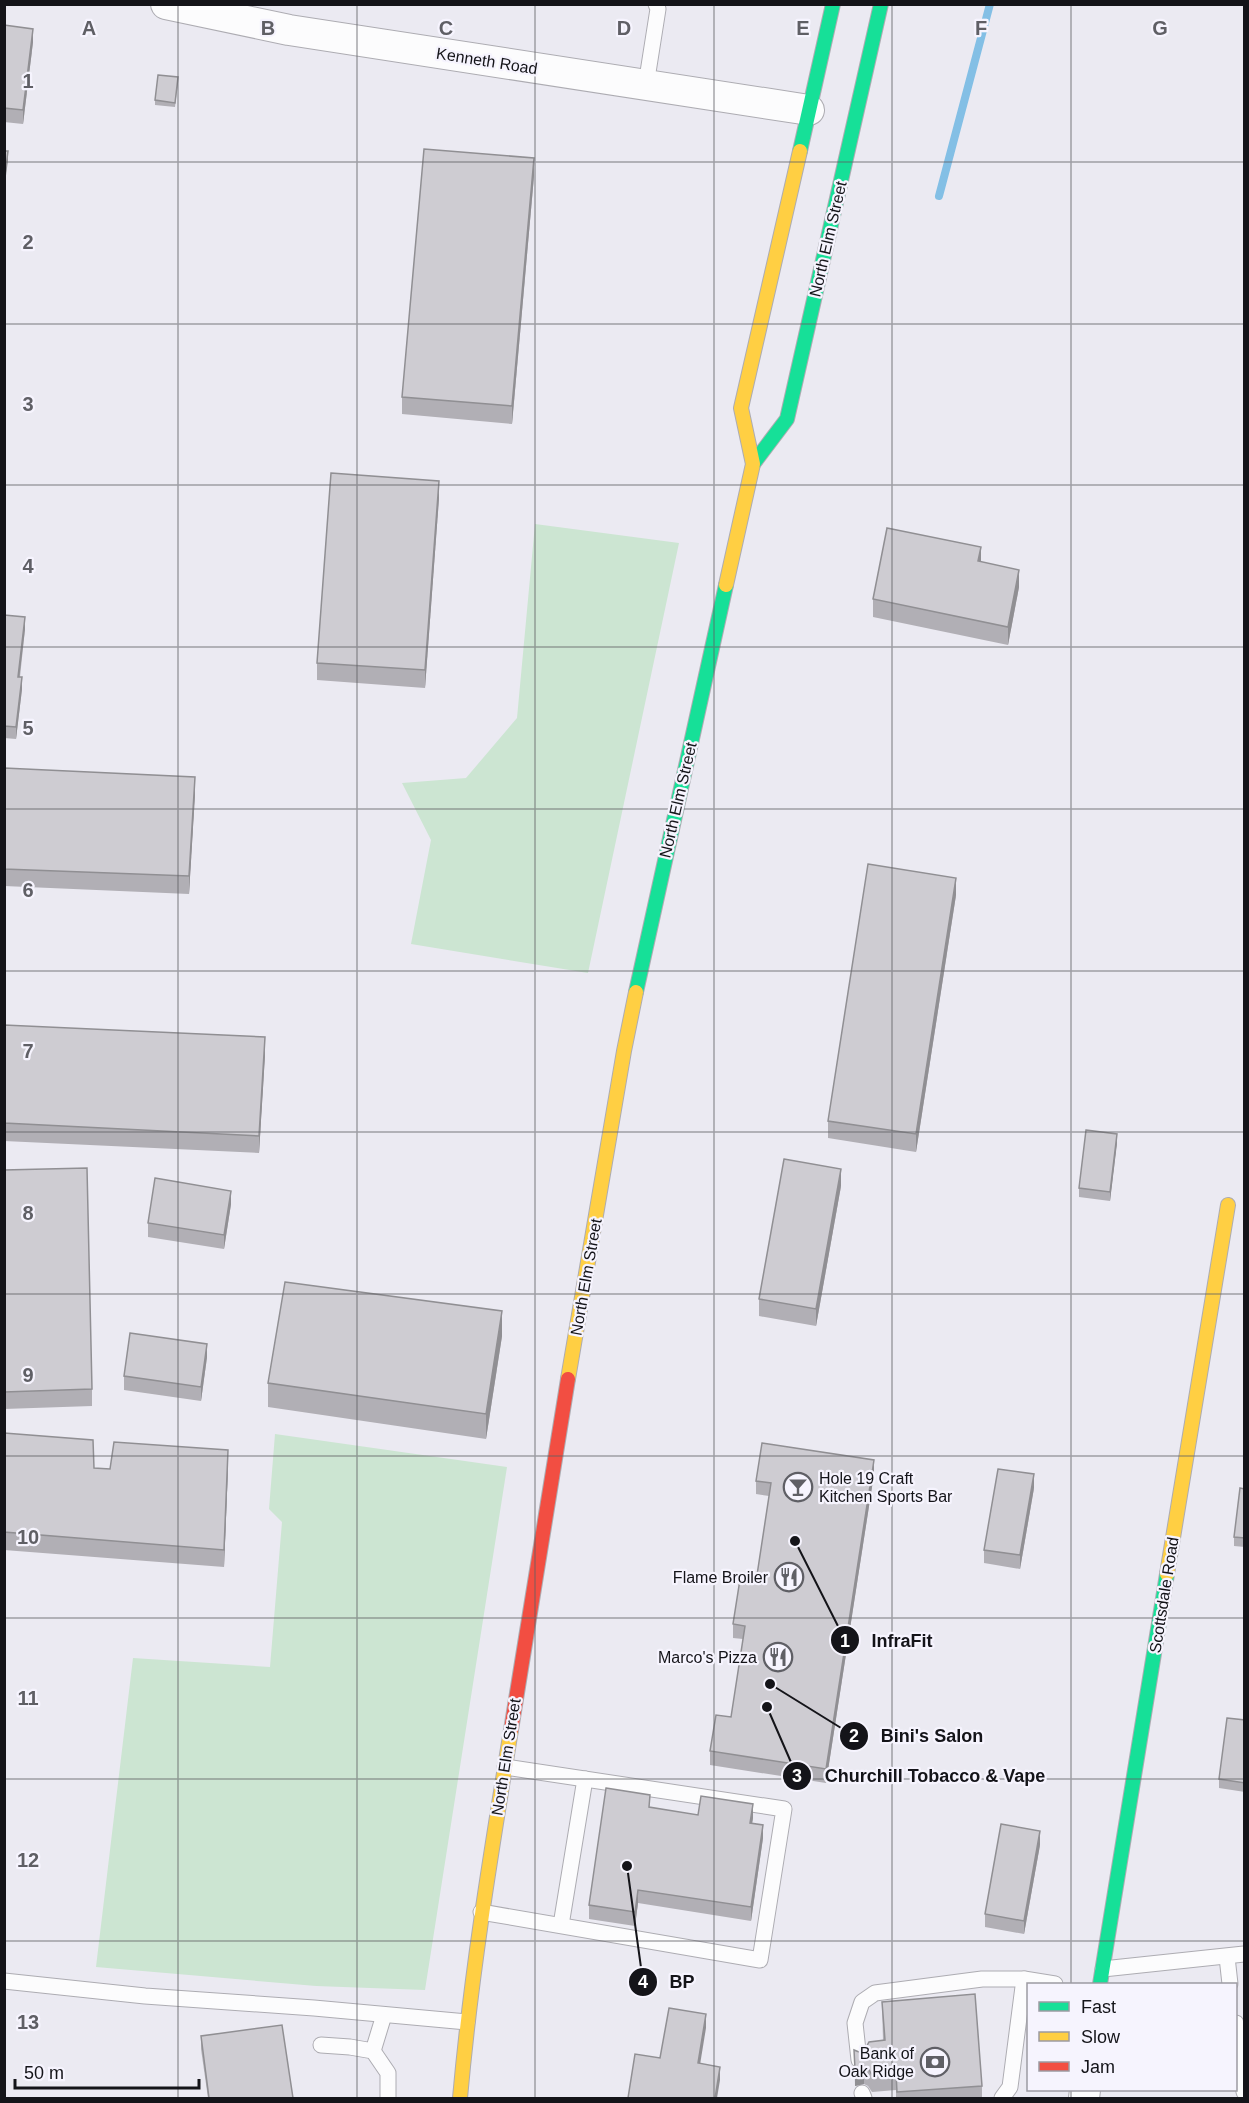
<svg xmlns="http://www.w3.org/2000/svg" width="1249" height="2103" font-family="Arial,sans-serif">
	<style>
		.green { fill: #cce5d2 }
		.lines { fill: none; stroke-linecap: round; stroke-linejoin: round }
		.stream { stroke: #83bfe5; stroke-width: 8 }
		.lane-casing { stroke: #adacb2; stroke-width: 17 }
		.street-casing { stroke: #adacb2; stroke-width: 32 }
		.fast-casing { stroke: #adacb2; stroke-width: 16 }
		.slow-casing { stroke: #adacb2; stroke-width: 16 }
		.jam-casing { stroke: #adacb2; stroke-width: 16 }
		.lane { stroke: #fcfcfd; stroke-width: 15 }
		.street { stroke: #fcfcfd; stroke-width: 30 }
		.fast { stroke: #16e098; stroke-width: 14 }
		.slow { stroke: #ffcf43; stroke-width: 14 }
		.jam { stroke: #f24e42; stroke-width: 14 }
		.wall { fill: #b1afb5 }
		.shaded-wall { fill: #908f93 }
		.building { fill: #ceccd2; stroke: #908f93; stroke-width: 1.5 }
		.grid { fill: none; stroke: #5f5f65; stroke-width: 1.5; stroke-opacity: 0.55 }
		.labels { text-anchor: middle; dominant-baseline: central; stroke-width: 4.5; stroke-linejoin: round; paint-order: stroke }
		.street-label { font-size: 16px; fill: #141419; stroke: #f6f4fe }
		.poi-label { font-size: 16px; fill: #141419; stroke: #f6f4fe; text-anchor: end }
		.grid-label { font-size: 20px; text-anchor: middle; font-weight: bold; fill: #5f5f65; stroke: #f6f4fe; stroke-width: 4.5; stroke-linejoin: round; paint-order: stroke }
		.leader { fill: none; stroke: #141419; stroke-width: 2 }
		.callout-dot { fill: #141419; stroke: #f6f4fe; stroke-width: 2 }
		.mark-label { font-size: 18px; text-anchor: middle; font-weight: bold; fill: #fff }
		.callout-label { font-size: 18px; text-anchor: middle; font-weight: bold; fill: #141419; stroke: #f6f4fe; stroke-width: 4.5; stroke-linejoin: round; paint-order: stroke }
	</style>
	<rect width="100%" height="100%" fill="#ebeaf2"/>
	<g class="green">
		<polygon points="535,524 679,543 588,973 411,944 431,840 402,783 466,778 517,718"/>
		<polygon points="275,1434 507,1467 425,1990 316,1986 96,1967 133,1658 270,1667 282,1522 269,1509"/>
	</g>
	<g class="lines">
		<polyline class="stream" points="939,196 990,4"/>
		<g class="lane-casing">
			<g id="lane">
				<polyline points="646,85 658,9 656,4"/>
				<polyline points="481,1912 760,1960 784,1809 505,1767"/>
				<polyline points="561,1925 585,1779"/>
				<polyline points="1227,1957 1230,1984"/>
				<polyline points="1103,1969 1244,1954"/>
				<polyline points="4,1981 145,1996 314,2008 467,2022"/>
				<polyline points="1236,2023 1244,2092"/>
				<polyline points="321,2045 350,2047 373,2051 388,2073 388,2098"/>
				<polyline points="373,2051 384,2015"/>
				<polyline points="859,2060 855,2023 862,2002 875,1993 982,1979 1024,1979"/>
				<polyline points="862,2093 864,2098"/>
				<polyline points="1002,2098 1010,2087 1024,1979 1055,1984"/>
			</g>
		</g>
		<g class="street-casing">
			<g id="street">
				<polyline points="166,4 289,30 809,110"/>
				<polyline points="1084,2098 1085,2090"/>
			</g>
		</g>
		<g class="fast-casing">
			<g id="fast">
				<polyline points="800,151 833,4"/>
				<polyline points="753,464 787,419 881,4"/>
				<polyline points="636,992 726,585"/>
				<polyline points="1100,1984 1167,1574"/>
			</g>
		</g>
		<g class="slow-casing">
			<g id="slow">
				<polyline points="726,585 753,464 741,408 800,151"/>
				<polyline points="568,1379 624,1051 636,992"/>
				<polyline points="1167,1574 1228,1205"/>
				<path d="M460,2098C471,1974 491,1853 511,1730"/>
			</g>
		</g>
		<g class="jam-casing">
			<polyline id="jam" points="511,1730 568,1379"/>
		</g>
		<use href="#lane" class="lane"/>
		<use href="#street" class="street"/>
		<use href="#fast" class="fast"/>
		<use href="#slow" class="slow"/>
		<use href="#jam" class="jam"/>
	</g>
	<g class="wall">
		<polygon points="4,25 33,42 23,124 4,122"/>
		<polygon points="178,82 175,107 155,105 155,100"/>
		<polygon points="534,176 512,424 402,414 402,397"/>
		<polygon points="439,498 425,688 317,680 317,663"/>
		<polygon points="981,562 1019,587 1008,645 873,617 873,599"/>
		<polygon points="4,615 25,629 20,677 22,689 16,739 4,738"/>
		<polygon points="4,768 195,794 189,894 4,886"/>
		<polygon points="956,895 916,1152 828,1138 828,1121"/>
		<polygon points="4,1025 265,1055 259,1153 4,1141"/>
		<polygon points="1117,1143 1110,1201 1079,1197 1079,1188"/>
		<polygon points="4,1170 92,1389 92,1406 4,1409"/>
		<polygon points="841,1186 816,1326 759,1316 759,1299"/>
		<polygon points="231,1204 224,1249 148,1237 148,1223"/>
		<polygon points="502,1336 486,1439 268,1407 268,1383"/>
		<polygon points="207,1357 201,1401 124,1390 124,1376"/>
		<polygon points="4,1433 94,1468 110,1469 228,1468 224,1567 4,1550"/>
		<polygon points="874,1474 826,1783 710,1765 710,1751 731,1717 743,1639 733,1638 733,1624 757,1575 769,1496 756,1494 756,1481"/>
		<polygon points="1034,1488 1020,1569 984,1563 984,1550"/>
		<polygon points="1245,1489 1245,1547 1234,1546 1234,1537"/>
		<polygon points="1245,1720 1245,1792 1219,1788 1219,1779"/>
		<polygon points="650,1808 698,1815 753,1818 752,1823 763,1838 751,1921 638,1903 635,1926 589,1919 589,1905"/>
		<polygon points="1040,1845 1024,1934 985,1927 985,1914"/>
		<polygon points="882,2002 982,2086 982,2098 896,2098 896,2090 872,2092 868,2086 864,2084 855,2086 854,2050 859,2052 864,2051 883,2041"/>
		<polygon points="201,2036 293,2098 208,2098 201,2049"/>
	</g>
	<g class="shaded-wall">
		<polygon points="33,29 33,42 23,124 23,110"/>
		<polygon points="8,151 8,160 4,191 4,182"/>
		<polygon points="534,158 534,176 512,424 512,406"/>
		<polygon points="439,481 439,498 425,688 425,670"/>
		<polygon points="981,547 981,564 978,561"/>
		<polygon points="1019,570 1019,587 1008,645 1008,627"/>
		<polygon points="25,617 25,629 18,688 18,677"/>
		<polygon points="22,677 22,689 16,739 16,727"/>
		<polygon points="195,777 195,794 189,894 189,876"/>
		<polygon points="956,878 956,895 916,1152 916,1134"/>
		<polygon points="265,1037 265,1055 259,1153 259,1136"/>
		<polygon points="1117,1134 1117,1143 1110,1201 1110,1192"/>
		<polygon points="841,1169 841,1186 816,1326 816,1309"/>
		<polygon points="231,1191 231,1204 224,1249 224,1235"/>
		<polygon points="502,1311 502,1336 486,1439 486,1414"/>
		<polygon points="207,1344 207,1357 201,1401 201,1387"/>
		<polygon points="228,1450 228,1468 224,1567 224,1550"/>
		<polygon points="874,1460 874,1474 826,1783 826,1769"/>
		<polygon points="1034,1474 1034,1488 1020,1569 1020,1555"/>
		<polygon points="753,1804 753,1818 750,1836 750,1823"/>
		<polygon points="763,1825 763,1838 751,1921 751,1907"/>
		<polygon points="1040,1831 1040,1845 1024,1934 1024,1921"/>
		<polygon points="638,1890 638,1903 635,1926 635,1912"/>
		<polygon points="706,2014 706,2028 698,2077 698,2063"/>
		<polygon points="864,2066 864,2084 855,2086 855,2069"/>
		<polygon points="720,2067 720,2080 717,2098 715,2098"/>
	</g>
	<g class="building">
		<polygon points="4,25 33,29 23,110 4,108"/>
		<polygon points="158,75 178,77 175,103 155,100"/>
		<polygon points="424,149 534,158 512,406 402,397"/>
		<polygon points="4,151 8,151 4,182"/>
		<polygon points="331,473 439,481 425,670 317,663"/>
		<polygon points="887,528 981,547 978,561 1019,570 1008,627 873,599"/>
		<polygon points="4,615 25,617 18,677 22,677 16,727 4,726"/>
		<polygon points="4,768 195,777 189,876 4,869"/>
		<polygon points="868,864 956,878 916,1134 828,1121"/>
		<polygon points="4,1025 265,1037 259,1136 4,1123"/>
		<polygon points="1086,1130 1117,1134 1110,1192 1079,1188"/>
		<polygon points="784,1159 841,1169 816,1309 759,1299"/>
		<polygon points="87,1168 92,1389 4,1392 4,1170"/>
		<polygon points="155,1178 231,1191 224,1235 148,1223"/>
		<polygon points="285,1282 502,1311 486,1414 268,1383"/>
		<polygon points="130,1333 207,1344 201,1387 124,1376"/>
		<polygon points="4,1433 93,1440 94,1468 110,1469 114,1442 228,1450 224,1550 4,1532"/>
		<polygon points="762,1443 874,1460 826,1769 710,1751 716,1715 731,1717 745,1626 733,1624 741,1573 757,1575 771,1483 756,1481"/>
		<polygon points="998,1469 1034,1474 1020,1555 984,1550"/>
		<polygon points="1240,1488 1245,1489 1245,1538 1234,1537"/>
		<polygon points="1227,1718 1245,1720 1245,1783 1219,1779"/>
		<polygon points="606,1788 650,1795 649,1807 698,1815 701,1796 753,1804 750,1823 763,1825 751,1907 638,1890 635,1912 589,1905"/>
		<polygon points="1001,1824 1040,1831 1024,1921 985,1914"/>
		<polygon points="975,1994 982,2086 897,2092 896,2073 872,2075 868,2068 864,2066 855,2069 854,2050 859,2052 864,2051 869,2042 885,2040 882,2002"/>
		<polygon points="669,2008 706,2014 698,2063 720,2067 715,2098 628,2098 635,2054 660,2058"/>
		<polygon points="282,2025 293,2098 209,2098 201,2036"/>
	</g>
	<path class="grid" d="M178,4V2098M357,4V2098M535,4V2098M714,4V2098M892,4V2098M1071,4V1984M4,162H1244M4,324H1244M4,485H1244M4,647H1244M4,809H1244M4,971H1244M4,1132H1244M4,1294H1244M4,1456H1244M4,1618H1244M4,1779H1244M4,1941H1244M1071,2090V2098"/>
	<defs>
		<g id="bar-ring" transform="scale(1.5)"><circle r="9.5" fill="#f6f4fe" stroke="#5f5f65" stroke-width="1.5"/><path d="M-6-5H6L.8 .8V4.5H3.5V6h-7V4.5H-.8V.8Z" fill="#5f5f65"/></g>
		<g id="restaurant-ring" transform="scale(1.5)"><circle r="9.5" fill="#f6f4fe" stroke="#5f5f65" stroke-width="1.5"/><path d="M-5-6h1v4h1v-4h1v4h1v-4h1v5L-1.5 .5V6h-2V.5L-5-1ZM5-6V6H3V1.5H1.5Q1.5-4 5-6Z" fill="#5f5f65"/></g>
		<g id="bank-ring" transform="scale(1.5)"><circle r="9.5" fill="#f6f4fe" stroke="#5f5f65" stroke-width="1.5"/><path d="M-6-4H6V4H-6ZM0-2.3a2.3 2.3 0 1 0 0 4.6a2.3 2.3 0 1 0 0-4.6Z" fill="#5f5f65"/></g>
	</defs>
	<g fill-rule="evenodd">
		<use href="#bar-ring" x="798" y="1487"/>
		<use href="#restaurant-ring" x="789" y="1577"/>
		<use href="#restaurant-ring" x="778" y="1657"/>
		<use href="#bank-ring" x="935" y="2062"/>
	</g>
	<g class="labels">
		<g class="street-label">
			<text transform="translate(487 61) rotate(9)">Kenneth Road</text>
			<text transform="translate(828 239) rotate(-77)">North Elm Street</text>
			<text transform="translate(678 800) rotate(-77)">North Elm Street</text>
			<text transform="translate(586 1277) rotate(-80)">North Elm Street</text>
			<text transform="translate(1164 1595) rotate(-81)">Scottsdale Road</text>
			<text transform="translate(506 1757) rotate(-81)">North Elm Street</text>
		</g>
		<g class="poi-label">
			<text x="819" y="1478" text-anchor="start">Hole 19 Craft<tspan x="819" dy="18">Kitchen Sports Bar</tspan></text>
			<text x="768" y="1577">Flame Broiler</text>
			<text x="757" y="1657">Marco's Pizza</text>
			<text x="914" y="2053">Bank of<tspan x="914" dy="18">Oak Ridge</tspan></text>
		</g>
	</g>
	<g class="grid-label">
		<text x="89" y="35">A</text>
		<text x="268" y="35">B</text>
		<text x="446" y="35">C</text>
		<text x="624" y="35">D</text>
		<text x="803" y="35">E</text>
		<text x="981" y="35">F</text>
		<text x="1160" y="35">G</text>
		<text x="28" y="88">1</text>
		<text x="28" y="249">2</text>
		<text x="28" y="411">3</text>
		<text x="28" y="573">4</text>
		<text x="28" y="735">5</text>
		<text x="28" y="897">6</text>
		<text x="28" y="1058">7</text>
		<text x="28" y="1220">8</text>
		<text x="28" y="1382">9</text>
		<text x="28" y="1544">10</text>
		<text x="28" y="1705">11</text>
		<text x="28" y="1867">12</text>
		<text x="28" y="2029">13</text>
	</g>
	<path class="leader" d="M795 1541L845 1640M770 1684L854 1736M767 1707L797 1776M627 1866L643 1982"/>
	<g class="callout-dot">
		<circle cx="795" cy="1541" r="6"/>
		<circle cx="770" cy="1684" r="6"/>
		<circle cx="767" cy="1707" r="6"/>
		<circle cx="627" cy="1866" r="6"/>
		<circle cx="845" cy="1640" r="15"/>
		<circle cx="854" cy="1736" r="15"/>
		<circle cx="797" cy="1776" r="15"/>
		<circle cx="643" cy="1982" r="15"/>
	</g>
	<g class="mark-label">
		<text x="845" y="1647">1</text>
		<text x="854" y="1742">2</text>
		<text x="797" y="1782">3</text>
		<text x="643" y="1988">4</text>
	</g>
	<g class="callout-label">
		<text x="902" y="1647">InfraFit</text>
		<text x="932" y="1742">Bini's Salon</text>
		<text x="935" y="1782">Churchill Tobacco &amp; Vape</text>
		<text x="682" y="1988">BP</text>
	</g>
	<rect width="1249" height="2103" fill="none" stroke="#141419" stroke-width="12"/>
	<rect x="1027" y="1983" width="210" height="108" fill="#f6f4fe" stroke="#9c9aa2" stroke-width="1.5"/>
	<rect x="1039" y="2002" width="30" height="9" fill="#16e098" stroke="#9c9aa2" stroke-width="1.5"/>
	<text x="1081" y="2013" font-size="18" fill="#141419">Fast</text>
	<rect x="1039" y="2032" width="30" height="9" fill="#ffcf43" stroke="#9c9aa2" stroke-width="1.5"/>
	<text x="1081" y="2043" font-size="18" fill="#141419">Slow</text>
	<rect x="1039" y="2062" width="30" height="9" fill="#f24e42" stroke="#9c9aa2" stroke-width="1.5"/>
	<text x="1081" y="2073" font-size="18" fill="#141419">Jam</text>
	<path d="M15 2079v9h184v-9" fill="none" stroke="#141419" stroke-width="3"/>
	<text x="24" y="2079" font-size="18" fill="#141419" stroke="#f6f4fe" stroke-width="4.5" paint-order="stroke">50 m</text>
</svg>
